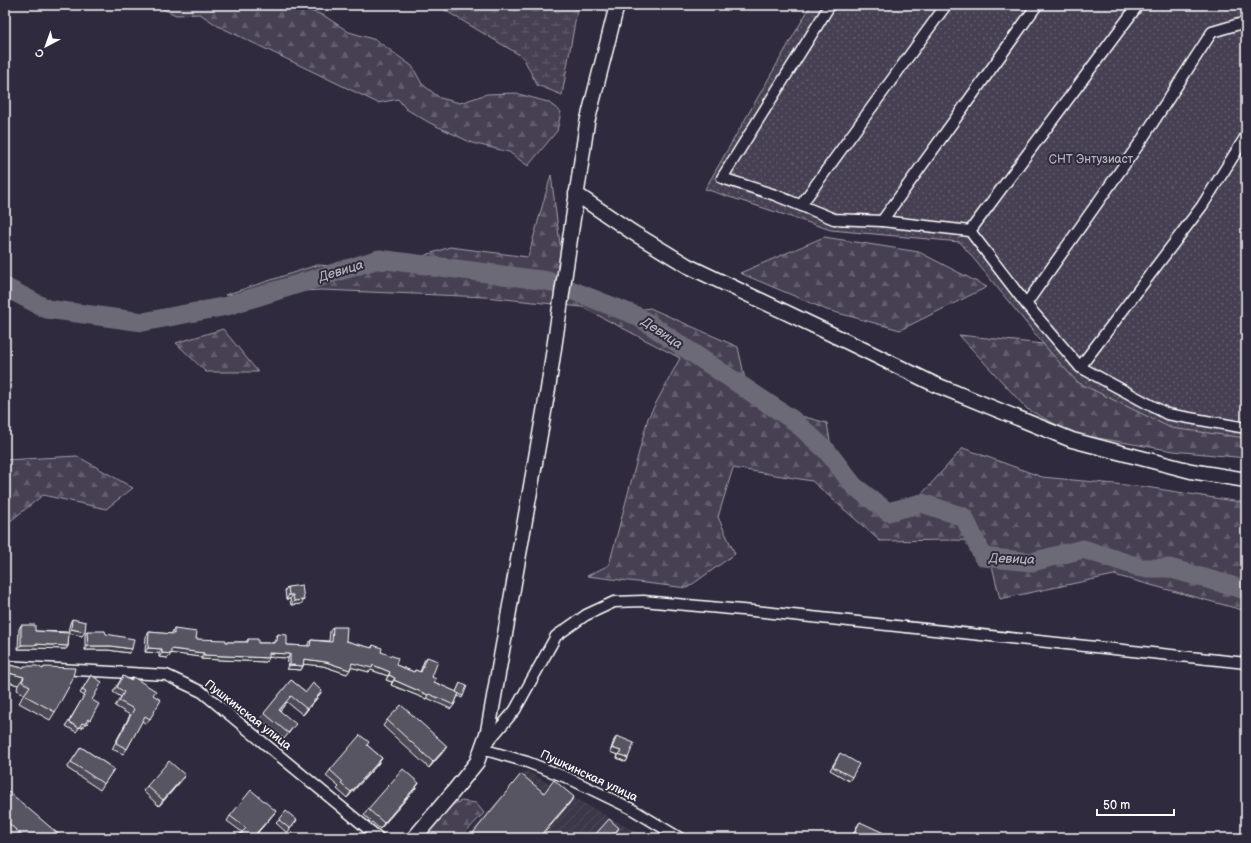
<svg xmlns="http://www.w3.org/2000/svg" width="1251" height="843" font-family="'Balsamiq Sans',sans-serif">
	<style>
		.industrial { fill: url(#industrial-furrows) }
		.grass { fill: url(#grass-dots); stroke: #a2a0a8 }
		.forest { fill: url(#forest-firs); stroke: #a2a0a8 }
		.wetland { fill: url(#wetland-marsh); stroke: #a2a0a8 }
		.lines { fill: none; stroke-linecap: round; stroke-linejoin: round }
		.river { stroke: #6d6a77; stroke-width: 19 }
		.street-casing { stroke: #fff; stroke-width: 13 }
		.secondary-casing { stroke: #fff; stroke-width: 17 }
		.street { stroke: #2f2a3d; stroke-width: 10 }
		.secondary { stroke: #2f2a3d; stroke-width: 14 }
		.wall { fill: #4d4956; stroke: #fff }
		.shaded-wall { fill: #3e3c46; stroke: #fff }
		.building { fill: #595564; stroke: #fff }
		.labels { text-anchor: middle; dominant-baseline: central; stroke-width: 4; stroke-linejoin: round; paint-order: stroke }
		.park-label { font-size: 12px; fill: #b5b3ba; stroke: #2f2a3d }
		.street-label { font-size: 12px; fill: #fff; stroke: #2f2a3d }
		.water-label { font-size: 13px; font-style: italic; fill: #b6b4bb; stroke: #2f2a3d }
	</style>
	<defs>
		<pattern id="industrial-furrows" width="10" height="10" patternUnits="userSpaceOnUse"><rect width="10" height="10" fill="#3c3749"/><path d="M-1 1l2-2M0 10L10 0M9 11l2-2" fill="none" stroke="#504b5b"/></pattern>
		<pattern id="grass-dots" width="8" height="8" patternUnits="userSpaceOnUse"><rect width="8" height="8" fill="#464152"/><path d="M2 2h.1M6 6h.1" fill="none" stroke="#625e6c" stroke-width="1.8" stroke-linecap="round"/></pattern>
		<pattern id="forest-firs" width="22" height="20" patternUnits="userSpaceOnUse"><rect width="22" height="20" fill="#464152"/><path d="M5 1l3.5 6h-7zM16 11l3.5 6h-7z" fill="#625e6c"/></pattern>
		<pattern id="wetland-marsh" width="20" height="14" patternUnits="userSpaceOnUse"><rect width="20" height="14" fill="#464152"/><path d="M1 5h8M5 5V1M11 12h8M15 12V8" fill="none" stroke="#625e6c"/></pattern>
	</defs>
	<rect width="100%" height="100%" fill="#2f2a3d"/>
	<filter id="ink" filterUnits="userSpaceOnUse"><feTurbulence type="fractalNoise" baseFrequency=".025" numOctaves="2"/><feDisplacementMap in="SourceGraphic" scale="8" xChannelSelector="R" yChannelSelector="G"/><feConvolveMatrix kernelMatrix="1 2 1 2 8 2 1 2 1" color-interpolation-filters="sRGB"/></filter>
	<g filter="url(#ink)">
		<polygon class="industrial" points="525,770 628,828 648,838 465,838"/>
		<polygon class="grass" points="811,5 1246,5 1246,439 1168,430 1076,384 960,242 831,230 705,189"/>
		<g class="forest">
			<polygon points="154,5 275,5 297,7 323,15 349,32 376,40 412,66 422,84 440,98 460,103 487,94 515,93 548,102 561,112 557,131 528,166 509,152 472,143 430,123 406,109 398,99 378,103 218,26 200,14 176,15"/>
			<polygon points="551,175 564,274 612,314 650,308 738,347 750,402 827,423 836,476 902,516 963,448 1042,477 1146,487 1246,503 1246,611 1114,575 1000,599 986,541 952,540 880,541 812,481 733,468 718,517 735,554 687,588 587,576 609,565 648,418 680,358 582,307 485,297 322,290 225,295 317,265 384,269 450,247 528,257"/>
			<polygon points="824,237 919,252 987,287 900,330 827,310 740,273"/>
			<polygon points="223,329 258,372 206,372 176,343"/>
			<polygon points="959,335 1043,344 1077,382 1171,428 1246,438 1246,458 1174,451 1074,434 1027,409"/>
			<polygon points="77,456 133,488 106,509 43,495 9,522 5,520 5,460"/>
			<polygon points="461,801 476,803 484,813 460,838 422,838 450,806"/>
		</g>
		<polygon class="wetland" points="436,5 578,5 562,95 537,85 523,57"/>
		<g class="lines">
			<polyline class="river" points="5,287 47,309 143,322 227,306 379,259 548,281 637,316 793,420 827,451 854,486 888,512 922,503 964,517 983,557 1032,562 1083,549 1142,568 1169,568 1246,590"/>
			<g class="street-casing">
				<g id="street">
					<polyline points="830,5 722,178 775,195 834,219 882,221 970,231 1026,304 1080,367 1167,414 1246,428"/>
					<polyline points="801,205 946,5"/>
					<polyline points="882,221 1037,5"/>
					<polyline points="970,231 1138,5"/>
					<polyline points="1026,304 1139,144 1212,32 1246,22"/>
					<polyline points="1080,367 1202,206 1246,136"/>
					<polyline points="5,666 166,675 202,692 379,838"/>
					<polyline points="680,838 630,808 568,778 527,762 482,749 515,710 556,636 586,615 614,602 643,601 764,612 1246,663"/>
				</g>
			</g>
			<g class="secondary-casing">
				<g id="secondary">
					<polyline points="576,194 632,232 688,266 823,330 934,384 1072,440 1191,471 1246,480"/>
					<polyline points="414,838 453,792 477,762 488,731 548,389 587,123 617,5"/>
				</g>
			</g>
			<use href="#street" class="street"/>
			<use href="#secondary" class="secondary"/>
		</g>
		<g class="wall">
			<polygon points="288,587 301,604 291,605 290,599 286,599 285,590"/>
			<polygon points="72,619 82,636 69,633 68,646 66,649 33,648 32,649 18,649 19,629 21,625 35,631 68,632 70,623"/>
			<polygon points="333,627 346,641 371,648 373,645 396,665 414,672 415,670 420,672 424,661 427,657 432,677 434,682 456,692 460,683 463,696 462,698 458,696 454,705 451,709 427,698 426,699 391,685 392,682 386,680 388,676 371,670 369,672 351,667 347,674 323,666 304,664 301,670 287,669 288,658 269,657 266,662 201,659 201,657 171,653 168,658 159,657 159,653 145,652 146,637 149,632 171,634 174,629 196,639 226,642 246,642 248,639 258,643 273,643 275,641 275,638 278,634 287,645 308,646 308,644 311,640 329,641 330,631"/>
			<polygon points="87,631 129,653 108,650 85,650 85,635"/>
			<polygon points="5,664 23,668 43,669 44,667 55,712 50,720 19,703 24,694 17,690 18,685 5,681"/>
			<polygon points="91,675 92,700 90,720 87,724 86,723 82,728 80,727 76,732 66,726 84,696 80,693"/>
			<polygon points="123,676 130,680 133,677 153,695 150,719 146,724 142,721 127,749 123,754 112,749 130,715 115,706 121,697 113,692"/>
			<polygon points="291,680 306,692 318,697 303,715 287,702 280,711 292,729 284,739 260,719"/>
			<polygon points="387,720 447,746 443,752 429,768 383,726"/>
			<polygon points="617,736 628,758 626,762 617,758 618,755 610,752 614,740"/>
			<polygon points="367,745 382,758 378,764 347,798 337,789 339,787 326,776 330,770"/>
			<polygon points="81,747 114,769 100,790 67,768"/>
			<polygon points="840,753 852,777 849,781 830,770"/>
			<polygon points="181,781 159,806 143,791 147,786"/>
			<polygon points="419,783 415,789 380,829 364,815 368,809"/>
			<polygon points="5,797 63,838 5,838"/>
			<polygon points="230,816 272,816 253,838 237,838 242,832 227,821"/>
			<polygon points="279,820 297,820 287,833 276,823"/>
			<polygon points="860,822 884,838 853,838 852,837 857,826"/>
		</g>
		<g class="shaded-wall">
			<polygon points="289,595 293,595 290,599 286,599"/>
			<polygon points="304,600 301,604 291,605 294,601"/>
			<polygon points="71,629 85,632 82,636 68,633"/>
			<polygon points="35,644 68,646 66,649 33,648 32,649 18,649 21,645"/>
			<polygon points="88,646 111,646 132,649 129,653 108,650 85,650"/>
			<polygon points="148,648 162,649 159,653 145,652"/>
			<polygon points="171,649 204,653 201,657 168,653"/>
			<polygon points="162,653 171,654 168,658 159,657"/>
			<polygon points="269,653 290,654 288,658 266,657"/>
			<polygon points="204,655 269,658 266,662 201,659"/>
			<polygon points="304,659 326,662 350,670 347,674 323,666 301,664"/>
			<polygon points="352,663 373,665 390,672 388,676 371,670 369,672 350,667"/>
			<polygon points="290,665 303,666 301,670 287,669"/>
			<polygon points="5,672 24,677 18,685 5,681"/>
			<polygon points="389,675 395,678 392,682 386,680"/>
			<polygon points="394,680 428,695 426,699 391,685"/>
			<polygon points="322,691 318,697 303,715 307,709"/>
			<polygon points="447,746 443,752 429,768 433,762"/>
			<polygon points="612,748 621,751 618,755 610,752"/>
			<polygon points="619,754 628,758 626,762 617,758"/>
			<polygon points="382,758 378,764 347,798 351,792"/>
			<polygon points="185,775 181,781 159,806 163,800"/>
			<polygon points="419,783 415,789 380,829 384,823"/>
			<polygon points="574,797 569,804 540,838 538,838"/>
			<polygon points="276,811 272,816 253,838 252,838"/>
			<polygon points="619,828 612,838 610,838"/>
		</g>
		<g class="building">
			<polygon points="302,585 304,600 294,601 293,595 289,595 288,587"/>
			<polygon points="72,619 86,622 85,632 71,629"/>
			<polygon points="21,625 35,625 35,631 69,633 68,646 35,644 35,645 21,645"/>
			<polygon points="333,627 347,627 346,641 372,648 373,645 382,648 381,652 398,658 396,665 414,672 415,670 421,672 427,657 438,661 432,677 436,679 434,682 459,693 454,705 429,694 428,695 394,680 395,678 389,675 390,672 373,665 372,668 352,663 350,670 326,662 304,659 303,666 290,665 290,654 269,653 269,658 204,655 204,653 171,649 171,654 162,653 162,649 148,648 149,632 174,634 174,629 197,632 196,639 226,640 226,642 248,642 248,639 258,639 258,643 274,643 274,641 277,641 278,634 287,635 287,645 310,646 311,640 332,642"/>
			<polygon points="87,631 105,631 106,634 134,639 132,649 111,646 88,646"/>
			<polygon points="5,664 23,668 24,666 37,666 43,669 44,667 75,668 72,681 55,712 24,695 30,686 22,682 24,677 5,672"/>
			<polygon points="91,675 102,682 92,700 99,704 90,720 88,719 85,724 82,723 79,728 69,722 86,692 82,690"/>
			<polygon points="123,676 131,681 133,677 156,691 153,695 161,700 150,719 145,716 127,749 116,743 134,709 119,701 124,692 117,687"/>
			<polygon points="291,680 306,692 313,683 322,691 307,709 291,696 279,710 296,724 288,733 264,713"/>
			<polygon points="460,683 467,686 463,696 456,692"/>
			<polygon points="401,705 447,746 433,762 387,720"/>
			<polygon points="360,735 369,742 367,745 382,758 351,792 341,784 343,782 330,770"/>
			<polygon points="617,736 634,743 628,758 619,754 621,751 612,748"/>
			<polygon points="81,747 114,769 104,784 71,762"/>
			<polygon points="840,753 859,764 852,777 833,767"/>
			<polygon points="169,761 185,775 163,800 147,786"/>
			<polygon points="403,769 419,783 384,823 368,809"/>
			<polygon points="521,774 544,793 554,780 574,797 538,838 469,838"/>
			<polygon points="251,790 276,811 252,838 242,838 239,836 246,828 230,816"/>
			<polygon points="9,792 63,838 25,838 5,820 5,797"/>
			<polygon points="286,811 297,820 290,829 279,820"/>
			<polygon points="609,819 619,828 610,838 592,838"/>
			<polygon points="860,822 886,834 884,838 864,838 854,833"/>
		</g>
	</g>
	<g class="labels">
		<g class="park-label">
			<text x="1091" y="159">СНТ Энтузиаст</text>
		</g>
		<g class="street-label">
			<text transform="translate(248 715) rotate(38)">Пушкинская улица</text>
			<text transform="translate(589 776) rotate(25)">Пушкинская улица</text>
		</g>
		<g class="water-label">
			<text transform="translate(341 271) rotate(-17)">Девица</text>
			<text transform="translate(662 333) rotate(34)">Девица</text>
			<text transform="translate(1012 559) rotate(2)">Девица</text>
		</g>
	</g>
	<rect width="1251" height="843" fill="none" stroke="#2f2a3d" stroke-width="20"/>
	<rect x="10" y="10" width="1231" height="823" fill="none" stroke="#fff" stroke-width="1.5" filter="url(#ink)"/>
	<g transform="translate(46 46) rotate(221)" stroke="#2f2a3d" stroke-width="3" paint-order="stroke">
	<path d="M0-3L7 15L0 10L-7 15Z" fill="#ffffff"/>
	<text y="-6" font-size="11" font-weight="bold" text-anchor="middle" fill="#ffffff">С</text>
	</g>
	<path d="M1097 809v6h77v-6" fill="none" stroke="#ffffff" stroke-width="2"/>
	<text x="1103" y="809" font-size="12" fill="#ffffff" stroke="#2f2a3d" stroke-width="3" paint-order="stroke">50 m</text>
</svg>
